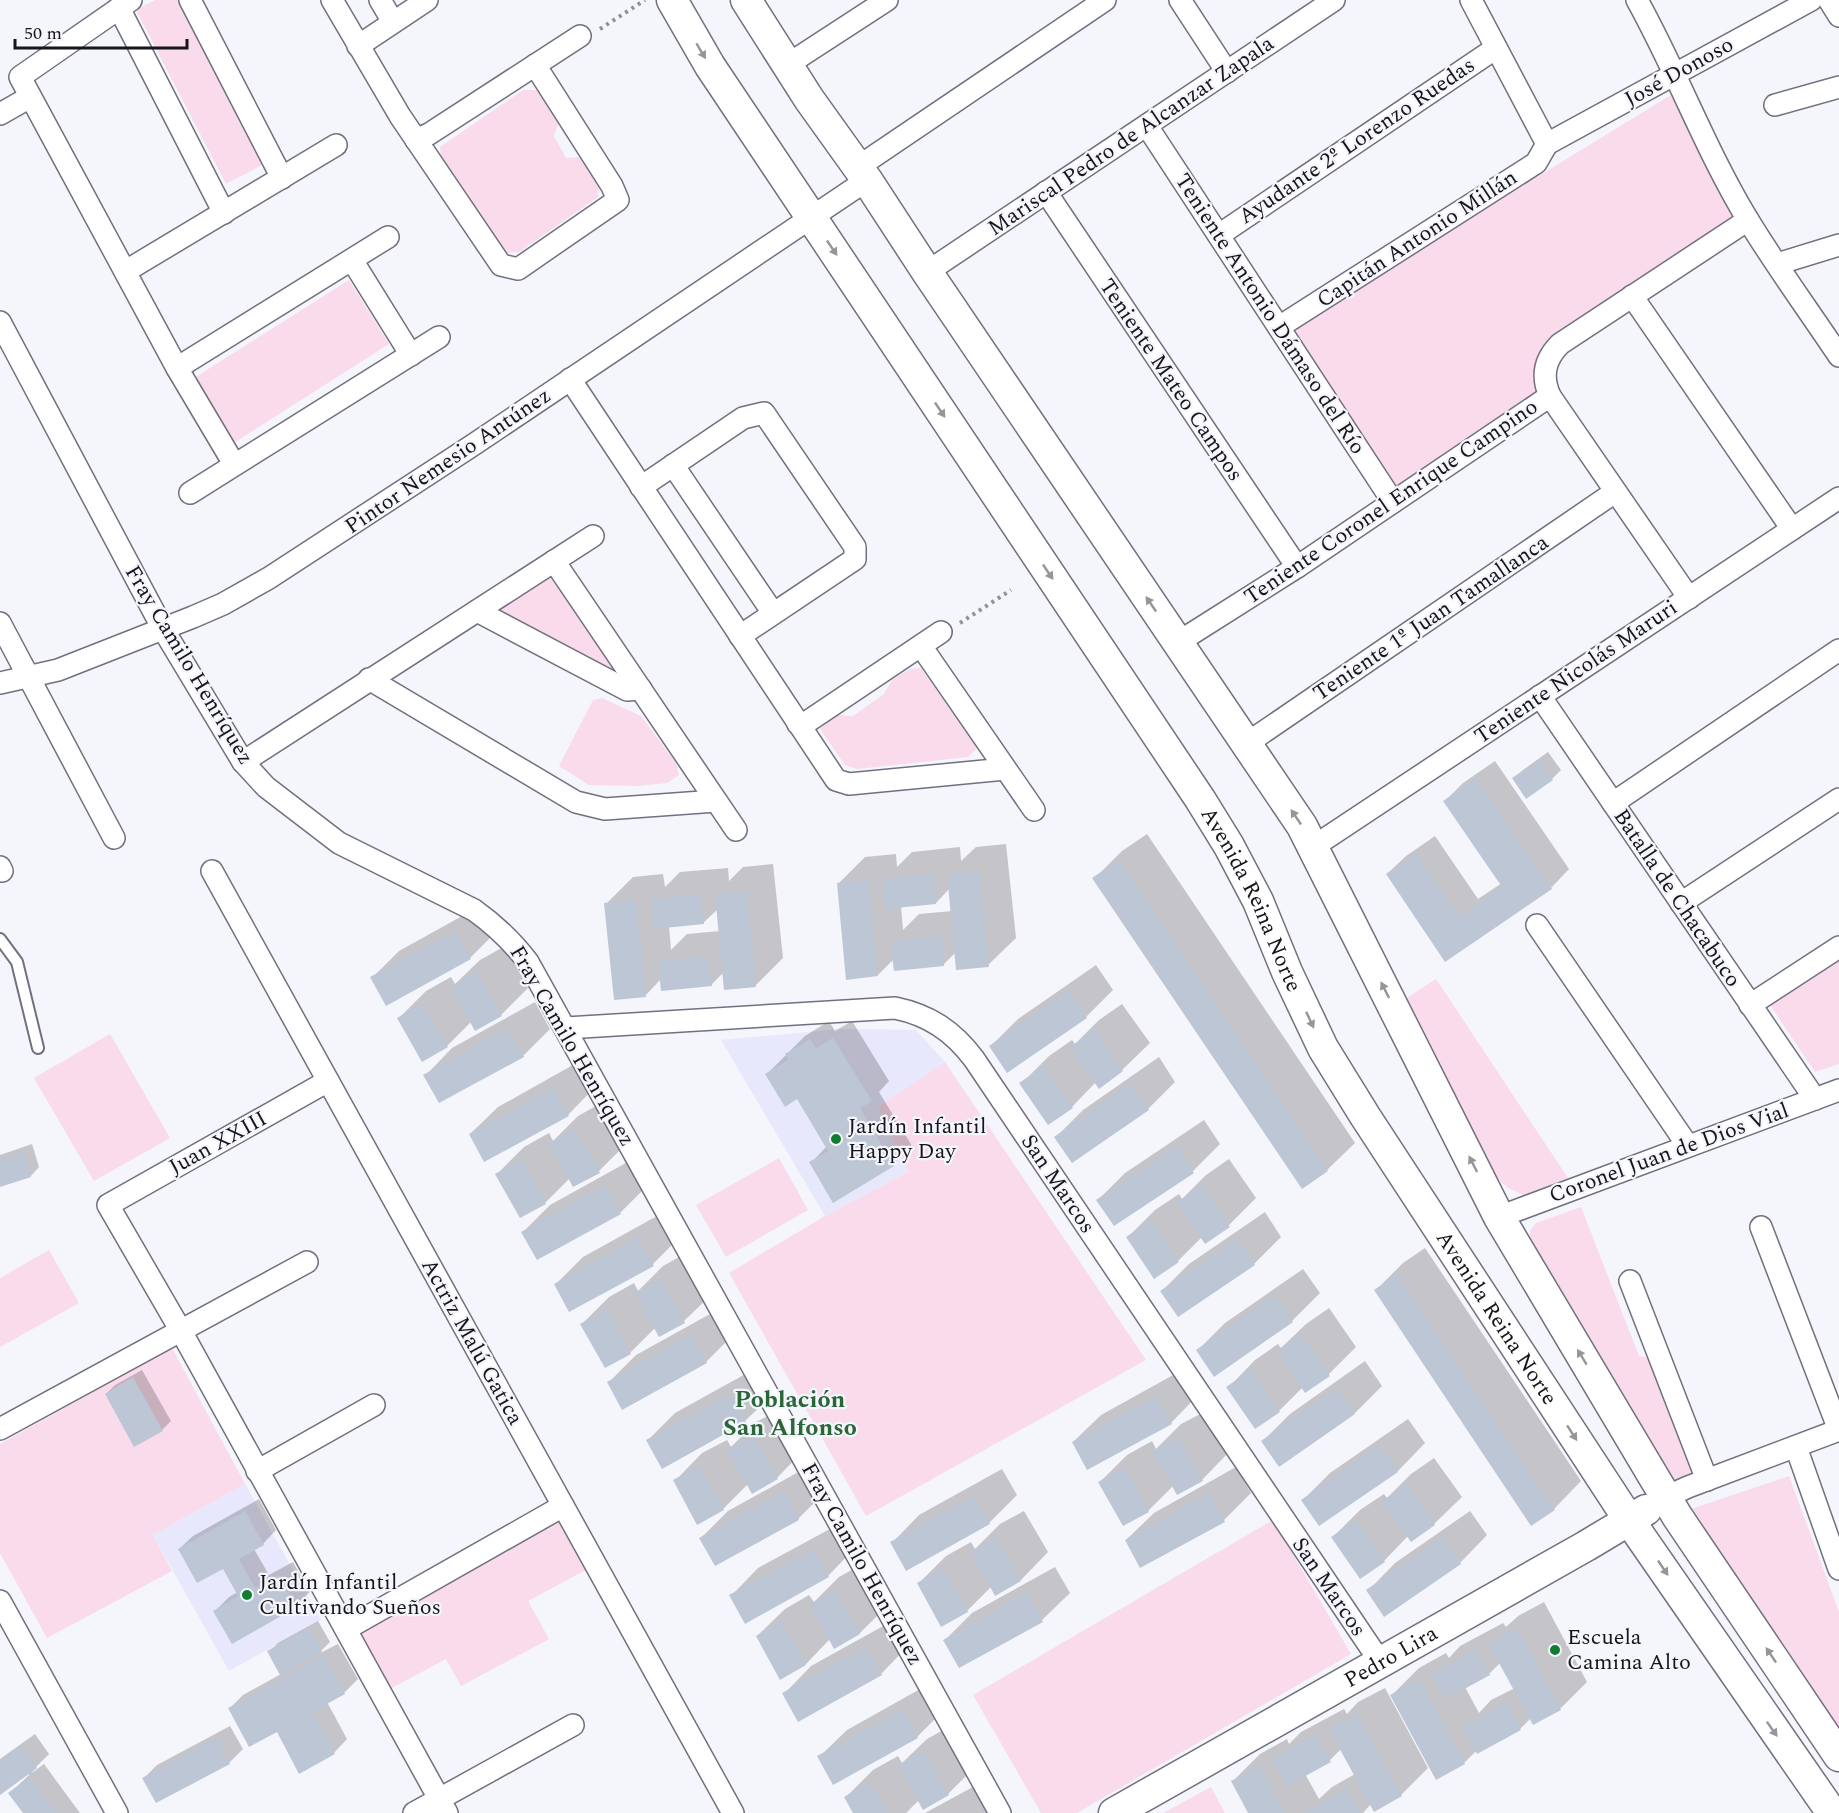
<svg xmlns="http://www.w3.org/2000/svg" width="1839" height="1813" font-family="Spectral,serif">
	<style>
		.built { fill: #e8e8fc }
		.green { fill: #f9dbec }
		.shadow { fill: #0003; fill-rule: evenodd }
		.building { fill: #bcc6d5 }
		.lines { fill: none; stroke-linecap: round; stroke-linejoin: round }
		.lane-casing { stroke: #717080; stroke-width: 14 }
		.street-casing { stroke: #717080; stroke-width: 24 }
		.secondary-casing { stroke: #717080; stroke-width: 33 }
		.path { stroke: #919197; stroke-width: 4; stroke-dasharray: 3 4.5; stroke-linecap: butt }
		.lane { stroke: #fff; stroke-width: 10 }
		.street { stroke: #fff; stroke-width: 21 }
		.secondary { stroke: #fff; stroke-width: 30 }
		.oneway { fill: #969698 }
		.poi-dot { fill: #117d33; stroke: #f5f5fc; stroke-width: 2 }
		.labels { text-anchor: middle; dominant-baseline: central; stroke-width: 4.5; stroke-linejoin: round; paint-order: stroke }
		.street-label { font-size: 22px; fill: #15151b; stroke: #f5f5fc }
		.poi-label { font-size: 22px; fill: #15151b; stroke: #f5f5fc; text-anchor: start }
		.neighbourhood-label { font-size: 24px; font-weight: bold; fill: #2a6636; stroke: #f5f5fc }
	</style>
	<rect width="100%" height="100%" fill="#f5f5fc"/>
	<g class="built">
		<polygon points="839,1029 916,1030 945,1062 878,1107 908,1172 825,1216 721,1040"/>
		<polygon points="245,1484 321,1620 229,1671 153,1535"/>
	</g>
	<g class="green">
		<polygon points="155,0 184,0 268,162 226,184 136,10"/>
		<polygon points="523,90 538,90 559,122 554,136 566,158 581,157 599,185 598,197 519,252 506,253 441,158 440,147"/>
		<polygon points="1671,95 1743,219 1556,341 1545,394 1394,497 1289,329"/>
		<polygon points="349,280 389,344 232,444 191,380"/>
		<polygon points="552,572 617,671 610,676 502,616 501,607"/>
		<polygon points="921,668 977,748 968,757 857,769 845,765 820,729 836,715 853,716 884,694 892,680 910,669"/>
		<polygon points="602,698 641,716 676,763 679,775 667,783 637,786 589,785 559,766 593,700"/>
		<polygon points="1839,953 1839,1064 1815,1072 1766,999"/>
		<polygon points="1436,979 1568,1178 1524,1195 1508,1188 1495,1176 1407,998"/>
		<polygon points="110,1034 170,1138 94,1181 34,1078"/>
		<polygon points="945,1062 1146,1360 866,1516 729,1273 825,1216 908,1172 878,1107"/>
		<polygon points="779,1158 808,1210 726,1257 696,1205"/>
		<polygon points="1581,1207 1639,1356 1650,1358 1699,1477 1680,1481 1670,1480 1530,1243 1530,1231 1536,1223"/>
		<polygon points="49,1250 79,1303 0,1347 0,1278"/>
		<polygon points="172,1348 245,1484 153,1535 172,1571 47,1638 0,1553 0,1444"/>
		<polygon points="1789,1476 1839,1612 1839,1729 1688,1510"/>
		<polygon points="1273,1520 1351,1654 1077,1813 1041,1813 973,1695"/>
		<polygon points="560,1521 586,1570 528,1601 549,1639 461,1686 446,1659 390,1689 358,1630"/>
		<polygon points="1211,1787 1225,1813 1163,1813"/>
	</g>
	<g class="shadow">
		<polygon points="1548,752 1561,770 1552,779 1514,778 1523,770"/>
		<polygon points="1495,761 1569,869 1551,888 1446,960 1387,874 1406,856 1435,836 1478,899 1502,883 1445,801 1463,783"/>
		<polygon points="1147,834 1355,1143 1327,1170 1302,1187 1094,879 1122,851"/>
		<path d="M1006,844L1016,938L988,965L956,952L943,965L894,959L878,975L838,884L865,857L896,854L897,867L912,852L960,847L961,861L976,847ZM950,888L952,911L919,914L903,930L901,906L936,903Z"/>
		<path d="M773,864L783,958L756,985L724,972L711,985L661,979L646,995L606,904L633,877L663,874L665,887L680,872L728,868L729,881L743,867ZM718,909L720,931L687,934L671,950L669,926L703,923Z"/>
		<polygon points="482,905 497,931 470,958 372,978 399,951"/>
		<polygon points="505,946 528,988 501,1015 472,1021 447,1046 399,1018 426,991 451,977 455,984 480,960"/>
		<polygon points="1096,965 1113,990 1086,1017 991,1046 1018,1019"/>
		<polygon points="535,1002 550,1029 523,1056 425,1076 452,1048"/>
		<polygon points="1122,1004 1150,1043 1122,1070 1096,1082 1072,1107 1049,1123 1021,1084 1049,1056 1072,1040 1075,1044 1099,1020"/>
		<polygon points="829,1021 835,1031 852,1021 889,1081 879,1092 912,1146 893,1164 834,1201 811,1163 827,1146 798,1097 767,1074 805,1036"/>
		<polygon points="1159,1057 1175,1082 1148,1109 1056,1137 1083,1110"/>
		<polygon points="580,1061 595,1087 568,1115 470,1134 498,1107"/>
		<polygon points="603,1102 626,1144 599,1171 574,1185 570,1178 545,1203 497,1174 524,1147 549,1133 553,1141 578,1116"/>
		<polygon points="1204,1120 1220,1144 1193,1171 1098,1200 1125,1173"/>
		<polygon points="32,1144 39,1167 31,1176 0,1186 0,1155"/>
		<polygon points="633,1159 648,1185 621,1212 538,1258 523,1232 550,1205"/>
		<polygon points="1229,1159 1256,1198 1229,1225 1206,1242 1202,1237 1178,1261 1128,1237 1155,1210 1179,1194 1182,1199 1206,1175"/>
		<polygon points="666,1211 680,1237 653,1264 556,1284 583,1257"/>
		<polygon points="1265,1212 1281,1237 1254,1264 1162,1291 1189,1264"/>
		<polygon points="1425,1248 1581,1481 1554,1509 1376,1290 1403,1263"/>
		<polygon points="688,1252 712,1294 684,1321 660,1335 655,1328 630,1353 605,1366 582,1324 609,1297 634,1283 638,1291 663,1266"/>
		<polygon points="1303,1269 1320,1293 1292,1321 1215,1375 1198,1350 1225,1323"/>
		<polygon points="1329,1308 1356,1347 1329,1374 1306,1391 1303,1387 1279,1411 1228,1388 1255,1360 1278,1344 1281,1348 1306,1324"/>
		<polygon points="719,1309 733,1335 706,1362 609,1382 636,1355"/>
		<polygon points="1365,1361 1382,1386 1355,1413 1279,1465 1263,1441 1290,1414"/>
		<polygon points="758,1367 773,1394 745,1421 648,1440 675,1413"/>
		<polygon points="1184,1369 1198,1395 1171,1423 1073,1442 1101,1415"/>
		<polygon points="142,1370 171,1421 162,1430 106,1394 115,1385"/>
		<polygon points="781,1409 804,1450 777,1478 748,1484 723,1509 675,1481 702,1453 727,1440 731,1447 756,1422"/>
		<polygon points="1206,1411 1229,1452 1202,1480 1173,1486 1148,1511 1124,1524 1100,1482 1127,1455 1152,1441 1156,1449 1181,1424"/>
		<polygon points="1408,1419 1425,1443 1398,1471 1320,1524 1303,1500 1330,1473"/>
		<polygon points="1434,1458 1462,1497 1434,1524 1411,1540 1408,1536 1384,1561 1333,1537 1360,1510 1384,1494 1387,1498 1411,1474"/>
		<polygon points="811,1465 826,1491 798,1519 715,1564 701,1538 728,1511"/>
		<polygon points="1236,1467 1251,1493 1224,1520 1126,1540 1154,1513"/>
		<polygon points="1002,1469 1017,1495 989,1523 907,1569 892,1543 919,1515"/>
		<polygon points="259,1499 276,1530 263,1544 254,1549 269,1575 293,1562 310,1592 296,1605 232,1642 215,1611 229,1597 238,1592 223,1566 179,1549 193,1536"/>
		<polygon points="1024,1511 1048,1552 1021,1580 996,1594 992,1586 967,1611 919,1583 946,1556 971,1542 975,1549 1000,1524"/>
		<polygon points="1470,1511 1487,1535 1460,1563 1368,1591 1395,1563"/>
		<polygon points="841,1523 855,1548 828,1576 731,1596 758,1568"/>
		<polygon points="864,1563 887,1606 860,1633 835,1647 830,1639 806,1664 781,1678 757,1636 785,1609 809,1595 814,1602 839,1577"/>
		<polygon points="1055,1567 1070,1593 1042,1620 959,1666 945,1640 972,1613"/>
		<path d="M1544,1602L1587,1682L1560,1709L1531,1718L1520,1729L1477,1750L1464,1763L1392,1695L1419,1668L1446,1653L1449,1658L1460,1646L1503,1623L1506,1627L1518,1616ZM1501,1662L1515,1688L1491,1700L1479,1713L1465,1687L1489,1674Z"/>
		<polygon points="894,1620 908,1646 881,1674 784,1694 811,1666"/>
		<polygon points="318,1621 330,1642 318,1654 338,1644 358,1679 344,1693 327,1702 347,1739 334,1753 230,1708 243,1695 281,1674 269,1652 278,1643"/>
		<polygon points="929,1684 944,1710 917,1737 819,1757 847,1730"/>
		<path d="M1385,1688L1428,1768L1401,1795L1371,1804L1363,1813H1250L1233,1781L1260,1754L1287,1739L1289,1744L1301,1732L1344,1709L1347,1714L1358,1702ZM1341,1749L1355,1774L1332,1787L1319,1799L1305,1774L1330,1760Z"/>
		<polygon points="952,1725 975,1767 948,1794 919,1800 906,1813 855,1813 846,1797 873,1770 898,1756 902,1763 927,1739"/>
		<polygon points="230,1726 243,1749 229,1763 144,1778 157,1765"/>
		<polygon points="35,1734 49,1754 32,1771 33,1772 44,1764 80,1813 25,1813 10,1793 29,1775 27,1773 0,1793 0,1759"/>
		<polygon points="982,1782 991,1813 925,1813"/>
	</g>
	<g class="building">
		<polygon points="1539,760 1553,780 1526,799 1512,778"/>
		<polygon points="1476,778 1552,889 1445,962 1386,874 1416,853 1459,916 1502,887 1443,801"/>
		<polygon points="1119,860 1328,1171 1302,1189 1092,878"/>
		<polygon points="979,870 989,967 956,970 947,874"/>
		<polygon points="933,874 936,904 886,909 883,879"/>
		<polygon points="869,880 878,976 846,980 837,883"/>
		<polygon points="747,891 756,987 724,990 715,894"/>
		<polygon points="701,894 704,924 654,929 651,899"/>
		<polygon points="636,900 646,997 614,1000 604,903"/>
		<polygon points="455,931 471,959 386,1006 370,977"/>
		<polygon points="941,936 944,966 894,971 890,941"/>
		<polygon points="708,956 712,986 661,991 658,961"/>
		<polygon points="477,972 502,1016 475,1031 451,987"/>
		<polygon points="1068,991 1087,1018 1007,1073 989,1046"/>
		<polygon points="423,1003 448,1047 422,1062 397,1018"/>
		<polygon points="508,1028 524,1057 439,1103 423,1075"/>
		<polygon points="1095,1030 1123,1071 1099,1089 1070,1047"/>
		<polygon points="833,1038 872,1101 860,1108 894,1166 833,1203 809,1162 828,1151 797,1099 785,1107 765,1074 788,1060 785,1054 810,1039 816,1048"/>
		<polygon points="1044,1066 1073,1108 1048,1125 1019,1083"/>
		<polygon points="1131,1083 1149,1110 1072,1163 1054,1137"/>
		<polygon points="553,1088 569,1116 484,1162 469,1134"/>
		<polygon points="575,1128 600,1173 573,1187 549,1143"/>
		<polygon points="1176,1146 1194,1173 1114,1226 1096,1200"/>
		<polygon points="23,1152 31,1177 0,1187 0,1160"/>
		<polygon points="521,1159 546,1204 520,1218 495,1174"/>
		<polygon points="606,1185 621,1214 537,1260 521,1232"/>
		<polygon points="1202,1185 1230,1227 1205,1244 1177,1202"/>
		<polygon points="1151,1220 1179,1262 1154,1279 1126,1237"/>
		<polygon points="638,1237 654,1266 569,1312 554,1284"/>
		<polygon points="1237,1239 1255,1265 1178,1317 1160,1291"/>
		<polygon points="1398,1274 1555,1510 1531,1526 1374,1290"/>
		<polygon points="661,1278 685,1323 659,1337 634,1293"/>
		<polygon points="1275,1295 1293,1322 1214,1377 1196,1350"/>
		<polygon points="607,1309 631,1354 605,1368 580,1324"/>
		<polygon points="1301,1334 1330,1376 1305,1393 1277,1351"/>
		<polygon points="691,1335 707,1363 622,1410 607,1382"/>
		<polygon points="1251,1370 1280,1412 1255,1429 1226,1387"/>
		<polygon points="133,1377 163,1431 134,1447 105,1394"/>
		<polygon points="1337,1388 1355,1414 1279,1467 1261,1441"/>
		<polygon points="731,1394 746,1422 662,1469 646,1440"/>
		<polygon points="1156,1396 1172,1424 1087,1470 1072,1442"/>
		<polygon points="753,1435 778,1479 752,1494 727,1449"/>
		<polygon points="1178,1437 1203,1481 1177,1495 1152,1451"/>
		<polygon points="1380,1445 1398,1472 1319,1526 1301,1500"/>
		<polygon points="699,1466 724,1510 697,1525 673,1480"/>
		<polygon points="1125,1467 1149,1512 1123,1526 1098,1482"/>
		<polygon points="1407,1484 1435,1525 1411,1542 1382,1501"/>
		<polygon points="784,1491 799,1520 715,1566 699,1538"/>
		<polygon points="1209,1493 1225,1522 1140,1568 1125,1540"/>
		<polygon points="974,1496 990,1524 906,1571 890,1542"/>
		<polygon points="245,1511 264,1545 239,1559 255,1588 279,1575 297,1607 232,1644 213,1611 238,1596 223,1569 197,1583 178,1549"/>
		<polygon points="1356,1520 1385,1562 1360,1579 1331,1537"/>
		<polygon points="997,1537 1021,1581 995,1596 971,1551"/>
		<polygon points="1443,1537 1461,1564 1384,1617 1366,1590"/>
		<polygon points="814,1549 829,1577 745,1624 729,1595"/>
		<polygon points="943,1568 968,1612 941,1627 917,1583"/>
		<polygon points="836,1590 860,1634 834,1649 810,1604"/>
		<polygon points="1027,1593 1043,1622 959,1668 943,1640"/>
		<polygon points="782,1621 806,1665 780,1680 756,1636"/>
		<polygon points="309,1628 322,1652 280,1675 267,1651"/>
		<polygon points="1517,1628 1561,1710 1533,1725 1488,1643"/>
		<polygon points="866,1647 882,1675 798,1722 782,1693"/>
		<polygon points="1476,1649 1490,1675 1446,1699 1431,1673"/>
		<polygon points="324,1656 345,1694 312,1712 335,1754 299,1774 277,1732 249,1747 228,1708"/>
		<polygon points="1419,1679 1465,1764 1436,1780 1390,1695"/>
		<polygon points="1507,1703 1521,1730 1477,1754 1462,1727"/>
		<polygon points="902,1710 918,1738 833,1785 817,1756"/>
		<polygon points="1357,1714 1402,1796 1374,1812 1329,1729"/>
		<polygon points="1316,1735 1331,1762 1287,1786 1272,1759"/>
		<polygon points="216,1738 230,1764 156,1803 142,1778"/>
		<polygon points="21,1746 37,1768 0,1795 0,1761"/>
		<polygon points="924,1751 949,1795 923,1810 898,1765"/>
		<polygon points="1259,1766 1285,1813 1248,1813 1231,1781"/>
		<polygon points="30,1777 57,1813 23,1813 8,1793"/>
		<polygon points="870,1782 888,1813 853,1813 844,1797"/>
		<polygon points="1347,1789 1360,1813 1304,1813"/>
	</g>
	<g class="lines">
		<g class="lane-casing">
			<polyline id="lane" points="0,939 17,962 38,1048"/>
		</g>
		<g class="street-casing">
			<g id="street">
				<polyline points="131,0 20,77 177,368 234,464"/>
				<polyline points="190,0 282,178"/>
				<polyline points="332,0 400,116 501,265 518,269 618,200 612,186 535,65"/>
				<polyline points="380,0 393,22"/>
				<polyline points="1180,0 1227,72"/>
				<polyline points="1471,0 1547,144"/>
				<path d="M1637,0C1677,72 1705,149 1748,220C1776,266 1809,311 1839,356"/>
				<polyline points="1829,0 1839,16"/>
				<polyline points="119,8 224,213"/>
				<polyline points="358,46 427,0"/>
				<polyline points="787,65 887,0"/>
				<polyline points="1775,105 1839,87"/>
				<polyline points="0,114 30,97"/>
				<polyline points="1147,126 1393,502"/>
				<polyline points="416,140 429,134 580,36"/>
				<polyline points="1547,144 1811,0"/>
				<polyline points="858,167 1105,0"/>
				<polyline points="1046,192 1297,567"/>
				<polyline points="1219,235 1496,48"/>
				<polyline points="352,260 411,355"/>
				<polyline points="1777,264 1839,245"/>
				<polyline points="126,271 336,145"/>
				<polyline points="927,272 1334,0"/>
				<polyline points="1632,296 1792,529"/>
				<path d="M0,322L163,629L243,762L266,787L339,843L474,910C495,925 512,941 528,962L1000,1813"/>
				<polyline points="1279,327 1536,163 1547,144"/>
				<polyline points="177,368 388,237"/>
				<polyline points="570,379 836,780 849,784 1005,769"/>
				<polyline points="673,465 773,613"/>
				<polyline points="641,487 743,418 764,413 855,547 855,559 740,636"/>
				<polyline points="190,493 439,337"/>
				<polyline points="554,561 736,830"/>
				<path d="M1689,598L1550,396C1541,376 1545,359 1560,344L1748,220"/>
				<polyline points="477,611 627,690 641,689"/>
				<polyline points="0,623 114,838"/>
				<polyline points="1177,643 1297,567 1550,396"/>
				<polyline points="921,646 1034,810"/>
				<polyline points="369,679 576,802 605,809 716,801"/>
				<polyline points="0,683 58,670 193,617 223,604 269,578 473,445 867,180"/>
				<polyline points="1540,696 1815,1099"/>
				<polyline points="798,724 807,722 941,632"/>
				<polyline points="1246,744 1615,492"/>
				<polyline points="243,762 593,536"/>
				<polyline points="1613,803 1839,650"/>
				<polyline points="1313,847 1839,498"/>
				<polyline points="0,867 2,871"/>
				<polyline points="212,871 733,1813"/>
				<polyline points="1681,903 1839,799"/>
				<polyline points="1537,925 1688,1146"/>
				<polyline points="1750,1005 1839,947"/>
				<path d="M566,1028L895,1008C929,1015 953,1031 974,1059L1381,1663"/>
				<polyline points="328,1081 108,1205 181,1331 447,1813"/>
				<polyline points="1499,1217 1839,1090"/>
				<polyline points="1761,1227 1839,1430"/>
				<polyline points="1630,1281 1707,1480"/>
				<polyline points="0,1429 307,1262"/>
				<polyline points="1796,1447 1839,1569"/>
				<polyline points="257,1471 374,1405"/>
				<polyline points="1666,1497 1688,1487 1839,1430"/>
				<polyline points="0,1601 117,1813"/>
				<polyline points="346,1629 563,1506"/>
				<polyline points="414,1813 573,1725"/>
			</g>
		</g>
		<g class="secondary-casing">
			<g id="secondary">
				<path id="s1" d="M672,0L710,66L1200,799L1229,846L1258,901L1287,972L1323,1048L1365,1116L1629,1520L1832,1813"/>
				<polyline points="746,0 809,99 867,180 927,272 1302,826 1499,1217 1677,1516 1839,1756"/>
				<path id="s2" d="M1114,1813L1586,1546L1646,1510"/>
			</g>
		</g>
		<g class="path">
			<polyline points="600,29 645,0"/>
			<polyline points="960,623 1011,590"/>
		</g>
		<use href="#lane" class="lane"/>
		<use href="#street" class="street"/>
		<use href="#secondary" class="secondary"/>
	</g>
	<defs><path id="oneway-solid" d="M-6-.8H1V-3.2L6.5 0L1 3.2V.8H-6Z" transform="scale(1.5)"/></defs>
	<g class="oneway">
		<use href="#oneway-solid" transform="translate(701 51) rotate(59)"/>
		<use href="#oneway-solid" transform="translate(832 248) rotate(56)"/>
		<use href="#oneway-solid" transform="translate(940 410) rotate(56)"/>
		<use href="#oneway-solid" transform="translate(1048 572) rotate(56)"/>
		<use href="#oneway-solid" transform="translate(1151 604) rotate(-124)"/>
		<use href="#oneway-solid" transform="translate(1296 817) rotate(-124)"/>
		<use href="#oneway-solid" transform="translate(1385 990) rotate(-117)"/>
		<use href="#oneway-solid" transform="translate(1310 1020) rotate(65)"/>
		<use href="#oneway-solid" transform="translate(1473 1164) rotate(-117)"/>
		<use href="#oneway-solid" transform="translate(1582 1357) rotate(-121)"/>
		<use href="#oneway-solid" transform="translate(1572 1433) rotate(57)"/>
		<use href="#oneway-solid" transform="translate(1663 1568) rotate(56)"/>
		<use href="#oneway-solid" transform="translate(1771 1655) rotate(-124)"/>
		<use href="#oneway-solid" transform="translate(1772 1729) rotate(55)"/>
	</g>
	<g class="poi-dot">
		<circle cx="836" cy="1139" r="6"/>
		<circle cx="247" cy="1595" r="6"/>
		<circle cx="1555" cy="1650" r="6"/>
	</g>
	<g class="labels">
		<g class="street-label">
			<text transform="translate(1679 72) rotate(-29)">José Donoso</text>
			<text transform="translate(1131 136) rotate(-34)">Mariscal Pedro de Alcanzar Zapala</text>
			<text transform="translate(1357 141) rotate(-34)">Ayudante 2º Lorenzo Ruedas</text>
			<text transform="translate(1417 239) rotate(-33)">Capitán Antonio Millán</text>
			<text transform="translate(1270 314) rotate(57)">Teniente Antonio Dámaso del Río</text>
			<text transform="translate(1171 380) rotate(56)">Teniente Mateo Campos</text>
			<text transform="translate(448 461) rotate(-34)">Pintor Nemesio Antúnez</text>
			<text transform="translate(1391 502) rotate(-34)">Teniente Coronel Enrique Campino</text>
			<text transform="translate(1431 618) rotate(-34)">Teniente 1º Juan Tamallanca</text>
			<text transform="translate(189 665) rotate(59)">Fray Camilo Henríquez</text>
			<text transform="translate(1576 672) rotate(-34)">Teniente Nicolás Maruri</text>
			<text transform="translate(1677 898) rotate(56)">Batalla de Chacabuco</text>
			<text stroke="none"><textPath href="#s1" startOffset="1071">Avenida Reina Norte</textPath></text>
			<text transform="translate(572 1046) rotate(60)">Fray Camilo Henríquez</text>
			<text transform="translate(218 1143) rotate(-29)">Juan XXIII</text>
			<text transform="translate(1669 1153) rotate(-20)">Coronel Juan de Dios Vial</text>
			<text transform="translate(1058 1184) rotate(56)">San Marcos</text>
			<text stroke="none"><textPath href="#s1" startOffset="1557">Avenida Reina Norte</textPath></text>
			<text transform="translate(472 1342) rotate(61)">Actriz Malú Gatica</text>
			<text transform="translate(862 1564) rotate(61)">Fray Camilo Henríquez</text>
			<text transform="translate(1329 1587) rotate(56)">San Marcos</text>
			<text stroke="none"><textPath href="#s2" startOffset="318">Pedro Lira</textPath></text>
		</g>
		<g class="poi-label">
			<text x="848" y="1126">Jardín Infantil<tspan x="848" dy="25">Happy Day</tspan></text>
			<text x="259" y="1582">Jardín Infantil<tspan x="259" dy="25">Cultivando Sueños</tspan></text>
			<text x="1567" y="1637">Escuela<tspan x="1567" dy="25">Camina Alto</tspan></text>
		</g>
		<g class="neighbourhood-label">
			<text x="790" y="1400">Población<tspan x="790" dy="28">San Alfonso</tspan></text>
		</g>
	</g>
	<path d="M15 39v9h172v-9" fill="none" stroke="#15151b" stroke-width="3"/>
	<text x="24" y="39" font-size="18" fill="#15151b" stroke="#f5f5fc" stroke-width="4.5" paint-order="stroke">50 m</text>
</svg>
